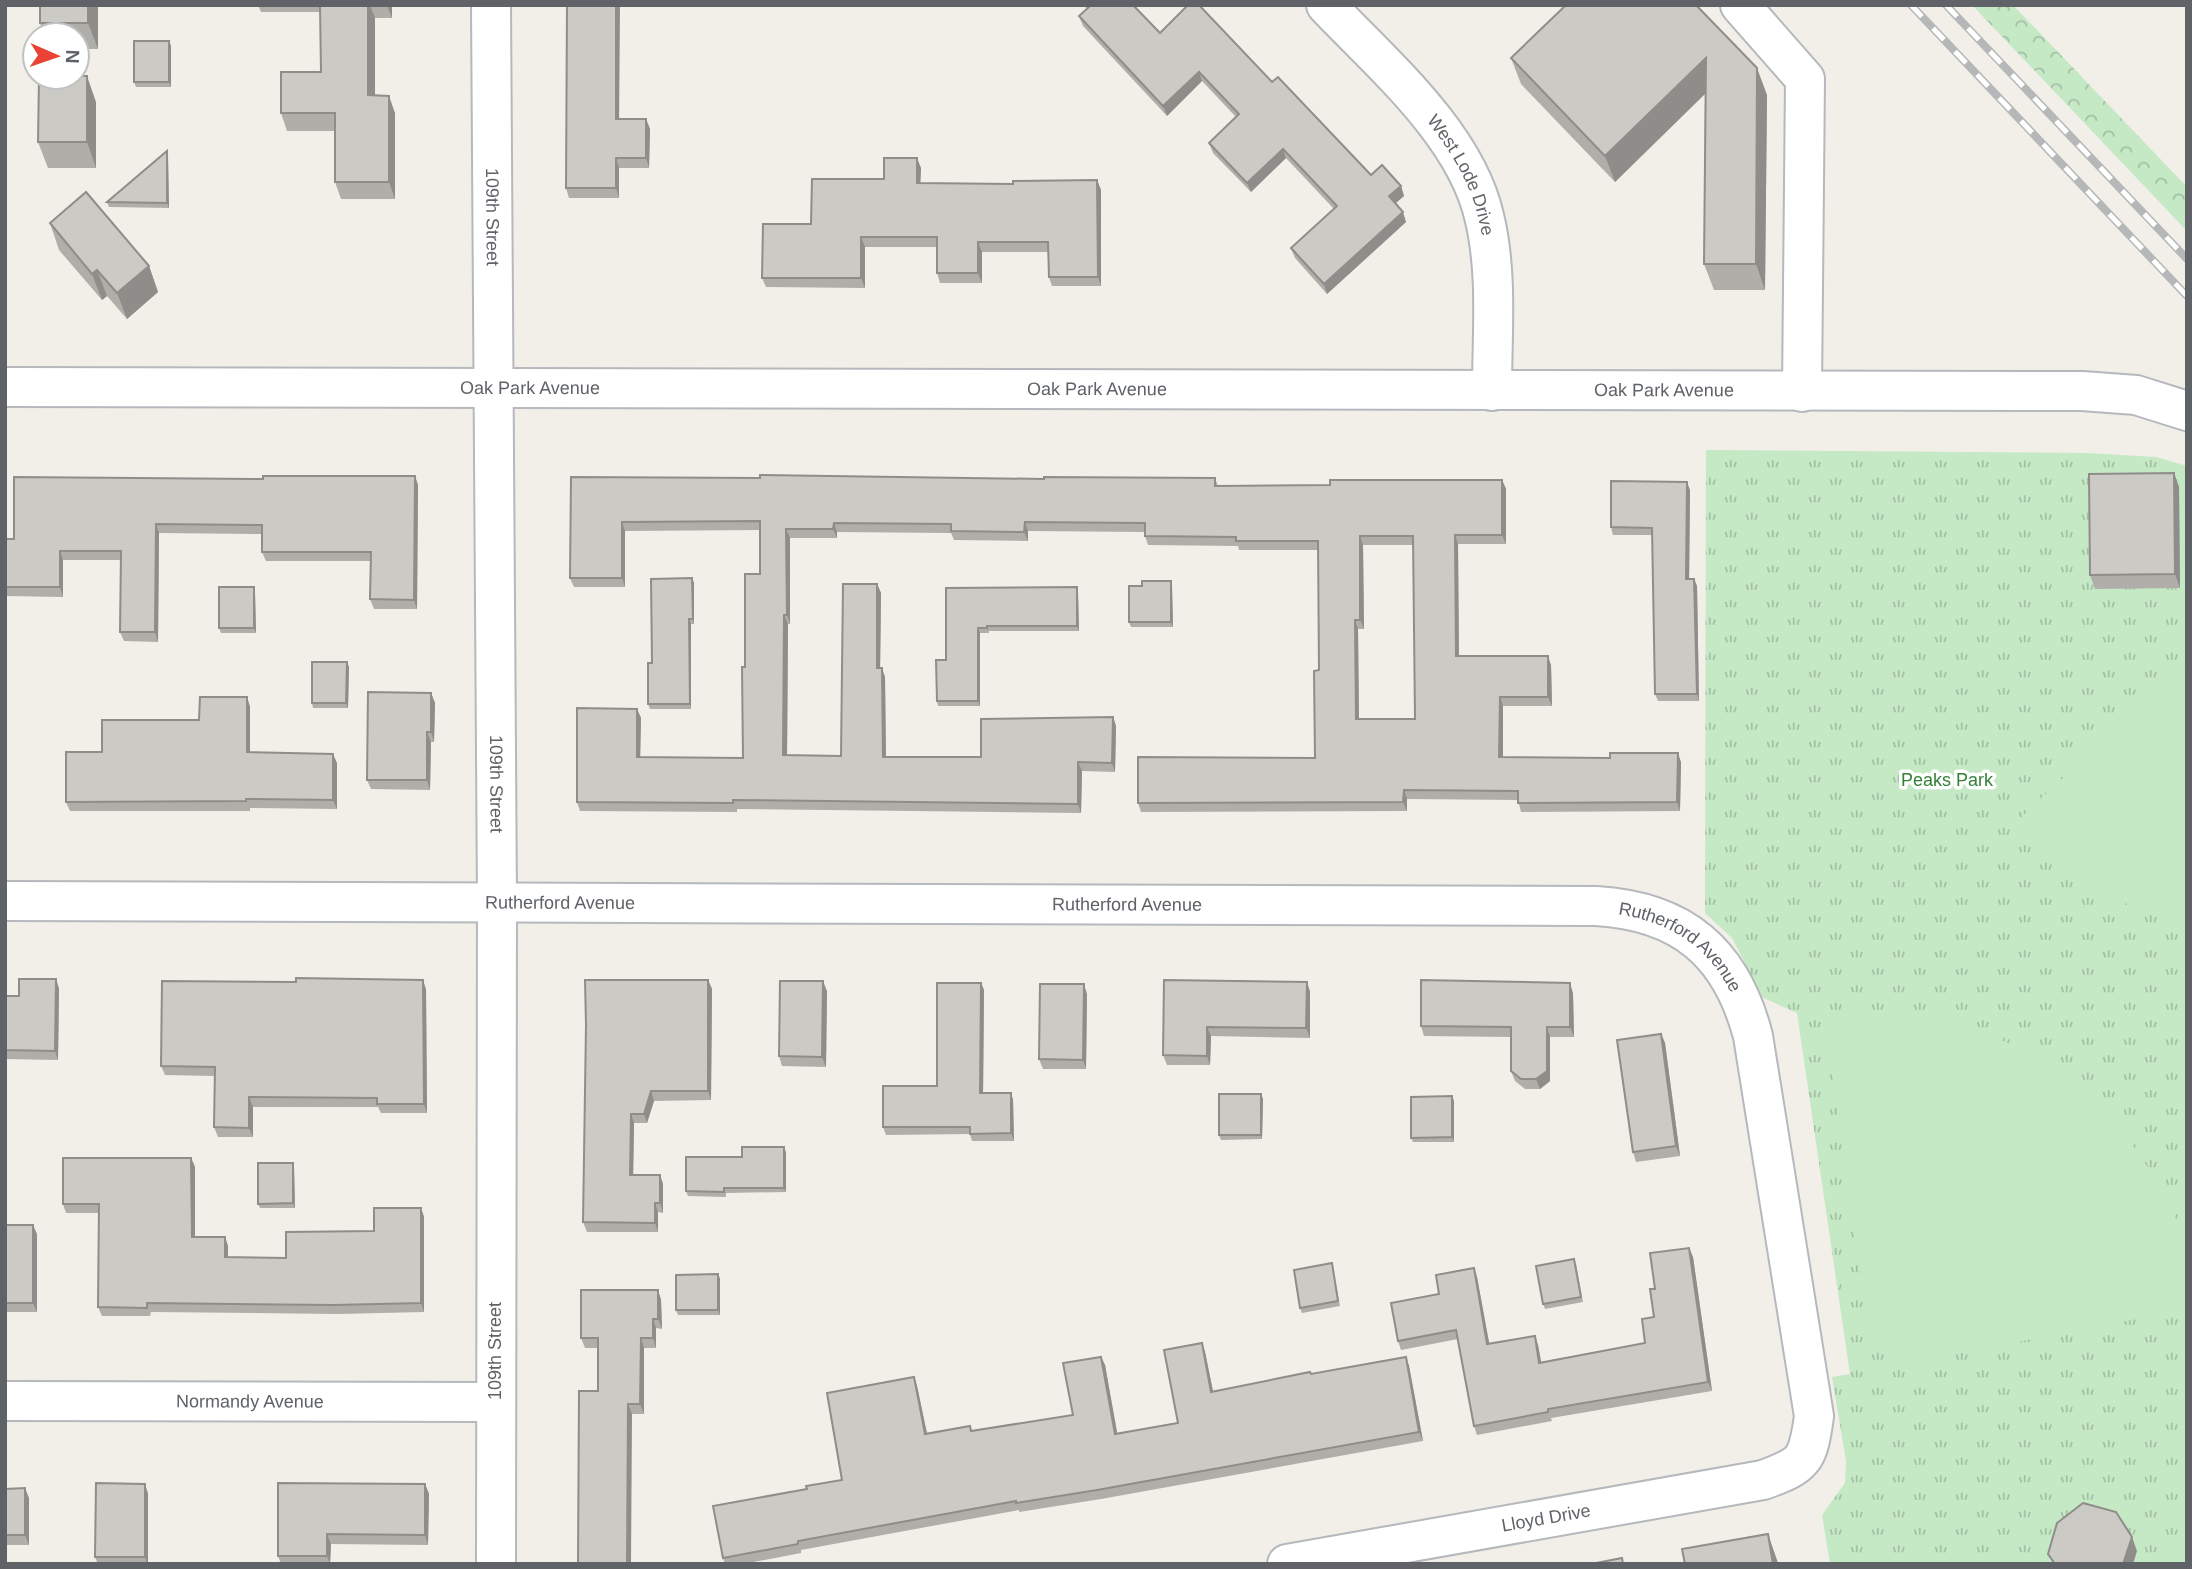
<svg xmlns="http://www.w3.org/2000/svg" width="2192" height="1569" font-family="Helvetica,sans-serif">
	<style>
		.forest { fill: url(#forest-crowns) }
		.park { fill: url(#park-tufts) }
		.garden { fill: #c5e8c5 }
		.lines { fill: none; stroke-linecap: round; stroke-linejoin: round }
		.street-casing { stroke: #b5b8bc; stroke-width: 42 }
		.street { stroke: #fff; stroke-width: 38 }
		.rail-casing { stroke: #b6b7b8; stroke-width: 8 }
		.rail { stroke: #fff; stroke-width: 5; stroke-dasharray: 16; stroke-linecap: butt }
		.wall { fill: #afaea9; fill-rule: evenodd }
		.shaded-wall { fill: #8f8d8a }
		.building { fill: #cccac5; stroke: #8f8d8a; stroke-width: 2; fill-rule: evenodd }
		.labels { text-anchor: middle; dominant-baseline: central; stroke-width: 7; stroke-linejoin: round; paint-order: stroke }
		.street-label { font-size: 18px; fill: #5f6368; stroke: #fff }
		.park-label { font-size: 18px; fill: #348238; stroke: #fff }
	</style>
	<defs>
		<pattern id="forest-crowns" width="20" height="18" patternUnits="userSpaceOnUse" patternTransform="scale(1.75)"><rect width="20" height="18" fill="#c5e8c5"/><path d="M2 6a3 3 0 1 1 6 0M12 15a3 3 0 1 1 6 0" fill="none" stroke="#a3c0a4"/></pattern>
		<pattern id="park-tufts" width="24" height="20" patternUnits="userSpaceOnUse" patternTransform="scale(1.75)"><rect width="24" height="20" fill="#c5e8c5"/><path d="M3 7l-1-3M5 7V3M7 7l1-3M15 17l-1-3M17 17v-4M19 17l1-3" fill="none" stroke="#a3c0a4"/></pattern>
	</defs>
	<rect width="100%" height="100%" fill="#f1efe8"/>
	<polygon class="forest" points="1972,5 2013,5 2187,187 2187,231"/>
	<polygon class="park" points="1706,450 2087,453 2156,457 2187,466 2187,1564 1830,1564 1822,1515 1845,1483 1846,1461 1832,1377 1850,1374 1797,1013 1757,995 1744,961 1732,938 1705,913"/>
	<g class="garden">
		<path d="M2187,662V926C2142,913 2097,893 2060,863C2045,851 2032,834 2018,820Z"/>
		<path d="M1869,1016C1887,1016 1906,1014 1923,1017C2014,1032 2088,1081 2140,1156C2159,1183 2177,1214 2186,1246C2191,1264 2187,1290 2187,1309L1915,1362L1868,1326L1824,1019Z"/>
	</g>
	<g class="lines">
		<g class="street-casing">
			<g id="street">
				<path id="s1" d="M491,5L497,902L496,1564"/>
				<path id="s2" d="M1326,5C1382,64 1465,134 1484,216C1498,272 1492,334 1492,391"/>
				<polyline points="1740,5 1805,79 1802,392"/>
				<path id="s3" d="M5,387L2082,391L2136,395L2187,411"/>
				<path id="s4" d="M5,901L1596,906C1682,911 1731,952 1753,1036L1814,1416C1808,1460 1805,1465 1763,1480L1287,1564"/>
				<path id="s5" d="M5,1401L495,1402"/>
			</g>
		</g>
		<use href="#street" class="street"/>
		<g class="rail-casing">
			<g id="rail">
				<polyline points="1911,5 2187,296"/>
				<polyline points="1946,5 2187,259"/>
			</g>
		</g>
		<use href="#rail" class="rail"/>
	</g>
	<g class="wall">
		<polygon points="98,5 98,49 77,49 77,35 44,35 40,23"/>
		<polygon points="258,5 392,5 392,18 375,18 375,96 395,113 395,199 341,199 335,182 335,131 287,131 281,113 321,72 321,12 261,12"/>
		<polygon points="1083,5 1133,5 1160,33 1272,82 1371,175 1401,186 1404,196 1395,204 1406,222 1327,294 1295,258 1291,248 1334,209 1286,158 1251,192 1213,153 1209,143 1236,117 1202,81 1167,116 1083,26 1079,16 1087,9"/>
		<polygon points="169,41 171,46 171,87 136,87 134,82"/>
		<polygon points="1511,58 1767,95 1765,290 1714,290 1704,264 1705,94 1615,182 1521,84"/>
		<polygon points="96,102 96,168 48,168 38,142"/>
		<polygon points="619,119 646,119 650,129 649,168 619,168 619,198 569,198 566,188"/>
		<polygon points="168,156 169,208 109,207 107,202"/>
		<polygon points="921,168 920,183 1013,184 1097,180 1101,190 1101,286 1052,286 1049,277 1048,252 982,252 982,283 940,283 937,273 937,247 865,247 865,288 766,287 762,278 811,224 884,179"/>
		<polygon points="50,223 149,266 158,292 127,319 107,296 102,300 59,250"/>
		<polygon points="2174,473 2179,487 2180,588 2095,589 2090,575"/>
		<polygon points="415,476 418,485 417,609 374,609 370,599 371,561 266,561 262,552 262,534 159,533 158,642 124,641 120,632 121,560 63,560 63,597 5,596 5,539 14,539 263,479"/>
		<path d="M571,477L1044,479L1215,478L1218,486L1330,485L1502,480L1506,489V544H1458L1459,656L1551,665L1552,706H1503V757L1681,762L1680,811L1521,812L1518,800L1407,799V811L1141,812L1138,803L1315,758L1319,670L1318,550H1239L1238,546L1148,545L1145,536V532L1028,531V541L954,540L951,533L837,532V538H790V624H788L787,755L841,756L877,584L881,593L880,668L885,677L886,757H981L1113,717L1116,726L1115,772L1082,771L1081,813L737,809V812L580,811L577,802L637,709L641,718L640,757L743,758L745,667L760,574V530L625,531V587H574L570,578ZM1363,545H1413L1415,719H1359L1358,629H1364Z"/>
		<polygon points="1690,490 1689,579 1694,579 1697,586 1699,701 1658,701 1655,694 1652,535 1613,535 1611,527"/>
		<polygon points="692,578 694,583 694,624 691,624 691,709 650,709 648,704 652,663"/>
		<polygon points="1172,586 1173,627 1131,627 1129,622"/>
		<polygon points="946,588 1078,592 1079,631 989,631 989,633 980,633 980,706 938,706 937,701 946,660"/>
		<polygon points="255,592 256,633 221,633 219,628"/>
		<polygon points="347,662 349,667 348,708 313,708 312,703"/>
		<polygon points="431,693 435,703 434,742 431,742 430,790 371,789 367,780"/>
		<polygon points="247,697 250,707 250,752 337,763 337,809 250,808 250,811 70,811 66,802 102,752 199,720"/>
		<polygon points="56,979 59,989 58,1060 5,1059 5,996 19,996"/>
		<polygon points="708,980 712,989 711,1100 654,1101 647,1123 634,1123 633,1175 660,1175 663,1184 663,1213 658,1212 658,1232 587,1232 583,1222 586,1025"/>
		<polygon points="1164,980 1307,982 1310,992 1310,1038 1211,1036 1210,1065 1167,1065 1163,1055"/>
		<polygon points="981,983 984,990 983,1093 1011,1093 1013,1100 1014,1141 972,1141 970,1134 886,1135 883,1127 937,1086"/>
		<polygon points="426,989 427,1113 381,1113 378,1107 253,1107 253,1137 218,1137 214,1127 215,1076 165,1075 161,1066"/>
		<polygon points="827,991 826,1067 782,1066 779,1056"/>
		<polygon points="1573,993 1574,1037 1550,1037 1550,1081 1540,1089 1525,1089 1515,1081 1511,1071 1511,1037 1424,1036 1421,1026"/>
		<polygon points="1087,994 1086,1069 1043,1069 1039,1059"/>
		<polygon points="1661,1034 1665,1043 1680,1156 1636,1162 1633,1152"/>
		<polygon points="1261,1094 1263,1099 1262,1139 1221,1140 1219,1135"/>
		<polygon points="1454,1101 1454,1142 1413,1142 1411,1138"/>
		<polygon points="786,1152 786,1192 726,1193 726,1197 688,1196 686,1191 742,1157"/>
		<polygon points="191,1158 195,1167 195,1237 225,1237 228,1246 228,1257 286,1258 374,1231 421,1208 424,1217 424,1312 338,1314 151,1312 150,1316 102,1316 98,1307 99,1213 66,1213 63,1204"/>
		<polygon points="293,1163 294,1167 295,1208 260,1208 258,1204"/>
		<polygon points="5,1225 37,1234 37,1312 5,1312"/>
		<polygon points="1689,1248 1693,1257 1712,1391 1551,1418 1552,1421 1477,1435 1474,1426 1458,1339 1401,1350 1398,1341 1439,1294 1474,1268 1477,1277 1489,1344 1535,1336 1538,1345 1541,1362 1645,1343 1654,1317 1655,1289"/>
		<polygon points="1576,1264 1583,1302 1545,1309 1543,1304"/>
		<polygon points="1333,1268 1340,1306 1302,1313 1300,1308"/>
		<polygon points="718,1274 720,1279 720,1315 678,1315 676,1310"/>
		<polygon points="658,1290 661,1300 662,1329 656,1328 656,1348 644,1348 644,1414 632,1414 598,1391 598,1348 585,1348 581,1338"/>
		<polygon points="1202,1343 1205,1352 1213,1392 1406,1357 1409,1366 1423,1441 1101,1499 1019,1512 1019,1510 801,1550 801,1553 743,1564 725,1564 723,1558 807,1489 842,1480 914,1377 917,1386 927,1434 970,1426 972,1431 1073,1415 1101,1357 1105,1365 1117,1434 1178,1423"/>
		<polygon points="145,1484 148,1494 148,1564 98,1564 95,1557"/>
		<polygon points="425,1484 429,1494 428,1545 331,1544 330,1564 281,1564 278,1556"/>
		<polygon points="5,1489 29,1498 29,1545 5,1545"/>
	</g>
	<g class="shaded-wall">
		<polygon points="88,5 98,5 98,49 88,23"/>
		<polygon points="368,5 370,5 375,18 375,113 368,95"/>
		<polygon points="387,5 392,5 392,18"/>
		<polygon points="616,5 620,5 619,129 616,119"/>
		<polygon points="169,41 171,46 171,87 169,82"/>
		<polygon points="1706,58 1715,84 1615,182 1605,156"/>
		<polygon points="1757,68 1767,95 1765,290 1756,264"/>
		<polygon points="1199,72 1202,81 1167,116 1163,106"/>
		<polygon points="87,76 96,102 96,168 87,142"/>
		<polygon points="389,96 395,113 395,199 389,182"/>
		<polygon points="646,119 650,129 649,168 646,158"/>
		<polygon points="1283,149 1286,158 1251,192 1247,183"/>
		<polygon points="167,151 168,156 169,208 167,203"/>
		<polygon points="616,158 619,168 619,198 616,188"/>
		<polygon points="917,158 921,168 920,193 917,183"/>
		<polygon points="1097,180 1101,190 1101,286 1098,277"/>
		<polygon points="1401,186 1404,196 1392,206 1389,196"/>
		<polygon points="1403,212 1406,222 1327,294 1324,284"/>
		<polygon points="861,237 865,247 865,288 861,278"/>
		<polygon points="978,242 982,252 982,283 978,273"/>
		<polygon points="149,266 158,292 127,319 117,293"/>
		<polygon points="97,270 107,296 102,300 92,274"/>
		<polygon points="2174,473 2179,487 2180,588 2175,574"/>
		<polygon points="415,476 418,485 417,609 414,600"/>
		<polygon points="1502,480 1506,489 1506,544 1502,535"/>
		<polygon points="1687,482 1690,490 1689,586 1686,579"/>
		<polygon points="622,522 625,531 625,587 622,578"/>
		<polygon points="1025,522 1028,531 1028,541 1024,532"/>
		<polygon points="834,523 837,532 837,538 833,529"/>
		<polygon points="156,524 159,533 158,642 155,632"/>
		<polygon points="786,529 790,538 790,624 787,615"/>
		<polygon points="1455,535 1458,544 1459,665 1456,656"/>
		<polygon points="1360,536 1363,545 1364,629 1360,620"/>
		<polygon points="60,551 63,560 63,597 60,587"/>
		<polygon points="692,578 694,583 694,624 693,619"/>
		<polygon points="1694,579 1697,586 1699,701 1697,694"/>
		<polygon points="1171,581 1172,586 1173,627 1171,622"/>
		<polygon points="877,584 881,593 880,677 877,668"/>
		<polygon points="254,587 255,592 256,633 254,628"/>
		<polygon points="1077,587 1078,592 1079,631 1077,626"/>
		<polygon points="784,615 788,624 787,764 783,755"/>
		<polygon points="689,619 691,624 691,709 690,704"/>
		<polygon points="1355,620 1358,629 1359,728 1356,719"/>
		<polygon points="978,628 980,633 980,706 978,701"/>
		<polygon points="1548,656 1551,665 1552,706 1548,697"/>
		<polygon points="347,662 349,667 348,708 346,703"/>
		<polygon points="882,668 885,677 886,766 883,757"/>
		<polygon points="431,693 435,703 434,742 431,732"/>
		<polygon points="247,697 250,707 250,762 247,752"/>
		<polygon points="1500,697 1503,706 1503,766 1499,757"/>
		<polygon points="637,709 641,718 640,766 637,757"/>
		<polygon points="1113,717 1116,726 1115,772 1112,763"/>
		<polygon points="427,732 431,742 430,790 427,780"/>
		<polygon points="1678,753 1681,762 1680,811 1677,802"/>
		<polygon points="333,754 337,763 337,809 333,800"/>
		<polygon points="1078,762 1082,771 1081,813 1078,804"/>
		<polygon points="1404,790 1407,799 1407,811 1403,802"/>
		<polygon points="56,979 59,989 58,1060 55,1051"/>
		<polygon points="423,980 426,989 427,1113 424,1104"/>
		<polygon points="708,980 712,989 711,1100 708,1091"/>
		<polygon points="823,981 827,991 826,1067 822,1057"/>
		<polygon points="1307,982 1310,992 1310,1038 1306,1028"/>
		<polygon points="981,983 984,990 983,1100 980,1093"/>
		<polygon points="1570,983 1573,993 1574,1037 1570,1027"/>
		<polygon points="1084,984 1087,994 1086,1069 1083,1060"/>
		<polygon points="1207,1027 1211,1036 1210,1065 1207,1056"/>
		<polygon points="1547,1027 1550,1037 1550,1081 1540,1089 1536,1079"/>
		<polygon points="1661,1034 1665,1043 1680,1156 1676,1146"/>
		<polygon points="651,1091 654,1101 647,1123 644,1114"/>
		<polygon points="1011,1093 1013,1100 1014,1141 1011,1133"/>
		<polygon points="1261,1094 1263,1099 1262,1139 1261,1135"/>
		<polygon points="1452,1096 1454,1101 1454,1142 1452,1137"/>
		<polygon points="249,1097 253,1107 253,1137 249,1128"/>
		<polygon points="631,1114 634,1123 633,1184 630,1175"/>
		<polygon points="784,1147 786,1152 786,1192 784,1188"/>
		<polygon points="191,1158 195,1167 195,1246 192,1237"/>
		<polygon points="293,1163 294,1167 295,1208 293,1203"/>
		<polygon points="660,1175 663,1184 663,1213 660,1203"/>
		<polygon points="655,1203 658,1212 658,1232 655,1223"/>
		<polygon points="421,1208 424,1217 424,1312 421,1303"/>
		<polygon points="33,1225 37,1234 37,1312 33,1303"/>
		<polygon points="225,1237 228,1246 228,1266 225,1257"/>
		<polygon points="1689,1248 1693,1257 1712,1391 1708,1382"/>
		<polygon points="1474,1268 1477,1277 1491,1353 1487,1344"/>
		<polygon points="718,1274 720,1279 720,1315 718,1310"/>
		<polygon points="658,1290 661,1300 662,1329 658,1319"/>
		<polygon points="653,1319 656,1328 656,1348 653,1338"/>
		<polygon points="1535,1336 1538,1345 1543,1372 1539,1363"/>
		<polygon points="641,1338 644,1348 644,1414 640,1404"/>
		<polygon points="1202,1343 1205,1352 1215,1401 1211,1392"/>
		<polygon points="1101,1357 1105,1365 1119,1443 1115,1434"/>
		<polygon points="1406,1357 1409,1366 1423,1441 1419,1432"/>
		<polygon points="914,1377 917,1386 929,1443 925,1434"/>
		<polygon points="628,1404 632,1414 631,1564 627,1564"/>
		<polygon points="145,1484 148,1494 148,1564 147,1564 145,1557"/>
		<polygon points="425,1484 429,1494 428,1545 425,1535"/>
		<polygon points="25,1488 29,1498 29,1545 25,1535"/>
		<polygon points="327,1534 331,1544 330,1564 327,1556"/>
		<polygon points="1768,1534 1777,1560 1778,1564 1773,1564"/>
		<polygon points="2132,1537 2137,1551 2133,1564 2123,1564"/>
	</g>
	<g class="building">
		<rect x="40" y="5" width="48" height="18"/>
		<polygon points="320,5 368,5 368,95 389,96 389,182 335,182 335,113 281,113 281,72 321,72"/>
		<polygon points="567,5 616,5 616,119 646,119 646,158 616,158 616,188 566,188"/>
		<polygon points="1089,5 1133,5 1160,33 1188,5 1199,5 1272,82 1278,77 1371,175 1382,165 1401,186 1389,196 1403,212 1324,284 1291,248 1337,206 1283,149 1247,183 1209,143 1239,114 1199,72 1163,106 1079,16 1090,6"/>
		<polygon points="1566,5 1696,5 1757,68 1756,264 1704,264 1706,58 1605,156 1511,58"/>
		<rect x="134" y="41" width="35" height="41"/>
		<polygon points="77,76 87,76 87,142 38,142 39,77 77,77"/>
		<polygon points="167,151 167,203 107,202"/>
		<polygon points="884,158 917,158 917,183 1013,184 1013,181 1097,180 1098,277 1049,277 1048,242 978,242 978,273 937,273 937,237 861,237 861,278 762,278 763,224 811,224 812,179 884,179"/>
		<polygon points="86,192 149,266 117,293 97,270 92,274 50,223"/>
		<polygon points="2174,473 2175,574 2090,575 2089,474"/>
		<path d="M760,475L1044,479V477L1215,478V486L1330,485V480H1502V535H1455L1456,656H1548V697H1500L1499,757L1610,758V753H1678L1677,802L1518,803V791L1404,790L1403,802L1138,803V757L1315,758L1314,671L1319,670L1318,541H1236V537L1145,536V523L1025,522L1024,532L951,531V524L834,523L833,529H786L787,615H784L783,755L841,756L843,584H877V668H882L883,757H981V719L1113,717L1112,763L1078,762V804L733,800V803L577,802V708L637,709V757L743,758L742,667H745V574H760V521L622,522V578H570L571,477L760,478ZM1360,536H1413L1415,719H1356L1355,620H1360Z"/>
		<polygon points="263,476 415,476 414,600 370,599 371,552 262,552 262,525 156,524 155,632 120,632 121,551 60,551 60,587 5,587 5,539 14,539 14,477 263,479"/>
		<polygon points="1611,481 1687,482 1686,579 1694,579 1697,694 1655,694 1652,528 1611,527"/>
		<polygon points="692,578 693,619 689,619 690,704 648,704 648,663 652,663 651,579"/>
		<polygon points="1142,581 1171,581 1171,622 1129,622 1129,586 1142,586"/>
		<rect x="219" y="587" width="35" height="41"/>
		<polygon points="1077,587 1077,626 987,626 987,628 978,628 978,701 937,701 936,660 946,660 946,588"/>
		<polygon points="312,662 347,662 346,703 312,703"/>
		<polygon points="368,692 431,693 431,732 427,732 427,780 367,780"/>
		<polygon points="200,697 247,697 247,752 333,754 333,800 246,799 246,801 66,802 66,752 102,752 102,720 199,720"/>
		<polygon points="296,978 423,980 424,1104 377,1104 377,1098 249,1097 249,1128 214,1127 215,1067 161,1066 162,981 296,982"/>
		<polygon points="19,979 56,979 55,1051 5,1050 5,996 19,996"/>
		<polygon points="585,980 708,980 708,1091 651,1091 644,1114 631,1114 630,1175 660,1175 660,1203 655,1203 655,1223 583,1222 586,1025"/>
		<polygon points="1164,980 1307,982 1306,1028 1207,1027 1207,1056 1163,1055"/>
		<polygon points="1421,980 1570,983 1570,1027 1547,1027 1547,1071 1536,1079 1521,1079 1511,1071 1511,1027 1421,1026"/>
		<polygon points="780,981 823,981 822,1057 779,1056"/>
		<polygon points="937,983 981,983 980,1093 1011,1093 1011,1133 970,1134 970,1127 883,1127 883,1086 937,1086"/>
		<polygon points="1040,984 1084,984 1083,1060 1039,1059"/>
		<polygon points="1661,1034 1676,1146 1633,1152 1617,1040"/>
		<rect x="1219" y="1094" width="42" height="41"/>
		<polygon points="1452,1096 1452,1137 1411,1138 1411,1097"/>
		<polygon points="742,1147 784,1147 784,1188 724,1188 724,1192 686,1191 686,1157 742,1157"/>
		<polygon points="63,1158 191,1158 192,1237 225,1237 225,1257 286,1258 286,1232 374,1231 374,1208 421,1208 421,1303 334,1305 147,1303 147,1308 98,1307 99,1204 63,1204"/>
		<polygon points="258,1163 293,1163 293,1203 258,1204"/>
		<rect x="5" y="1225" width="28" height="78"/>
		<polygon points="1689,1248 1708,1382 1548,1409 1548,1412 1474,1426 1456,1330 1398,1341 1391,1303 1439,1294 1436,1275 1474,1268 1487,1344 1535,1336 1539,1363 1645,1343 1642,1319 1654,1317 1650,1289 1655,1289 1650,1253"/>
		<polygon points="1574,1259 1581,1297 1543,1304 1536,1266"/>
		<polygon points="1332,1263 1338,1301 1300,1308 1294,1270"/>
		<polygon points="718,1274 718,1310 676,1310 676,1275"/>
		<polygon points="581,1290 658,1290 658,1319 653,1319 653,1338 641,1338 640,1404 628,1404 627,1564 578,1564 579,1391 598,1391 598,1338 581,1338"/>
		<polygon points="1202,1343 1211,1392 1310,1372 1311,1374 1406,1357 1419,1432 1097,1490 1016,1503 1016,1501 798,1541 798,1544 723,1558 713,1506 807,1489 806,1486 842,1480 827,1393 914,1377 925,1434 970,1426 971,1431 1073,1415 1063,1363 1101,1357 1115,1434 1178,1423 1164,1350"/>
		<polygon points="96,1483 145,1484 145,1557 95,1557"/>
		<polygon points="278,1483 425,1484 425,1535 327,1534 327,1556 278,1556"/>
		<polygon points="25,1488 25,1535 5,1535 5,1489"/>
		<polygon points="2083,1503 2116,1512 2132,1537 2123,1564 2055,1564 2048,1554 2057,1523"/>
		<polygon points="1768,1534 1773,1564 1685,1564 1682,1549"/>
		<polygon points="1622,1558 1623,1564 1591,1564"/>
	</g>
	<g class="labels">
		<g class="street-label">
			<text stroke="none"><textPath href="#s2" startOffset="220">West Lode Drive</textPath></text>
			<text stroke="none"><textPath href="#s1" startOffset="212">109th Street</textPath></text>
			<text stroke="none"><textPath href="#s3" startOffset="525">Oak Park Avenue</textPath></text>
			<text stroke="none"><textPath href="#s3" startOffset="1092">Oak Park Avenue</textPath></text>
			<text stroke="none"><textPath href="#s3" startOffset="1659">Oak Park Avenue</textPath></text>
			<text stroke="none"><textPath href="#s1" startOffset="779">109th Street</textPath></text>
			<text stroke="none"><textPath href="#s4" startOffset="555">Rutherford Avenue</textPath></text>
			<text stroke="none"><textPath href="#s4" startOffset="1122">Rutherford Avenue</textPath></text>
			<text stroke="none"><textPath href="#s4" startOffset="1689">Rutherford Avenue</textPath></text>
			<text transform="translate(495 1351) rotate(-90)">109th Street</text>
			<text stroke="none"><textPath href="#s5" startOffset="245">Normandy Avenue</textPath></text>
			<text transform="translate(1546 1518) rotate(-10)">Lloyd Drive</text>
		</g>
		<g class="park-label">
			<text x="1947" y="780">Peaks Park</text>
		</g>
	</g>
	<rect width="2192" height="1569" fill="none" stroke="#5f6368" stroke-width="14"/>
	<g transform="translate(56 56) rotate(92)"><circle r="33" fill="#ffffff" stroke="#bfc1c3" stroke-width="2"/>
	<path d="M0-5L12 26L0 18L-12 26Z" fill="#ea4335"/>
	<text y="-10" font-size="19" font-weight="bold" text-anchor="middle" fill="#5f6368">N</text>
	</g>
</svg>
